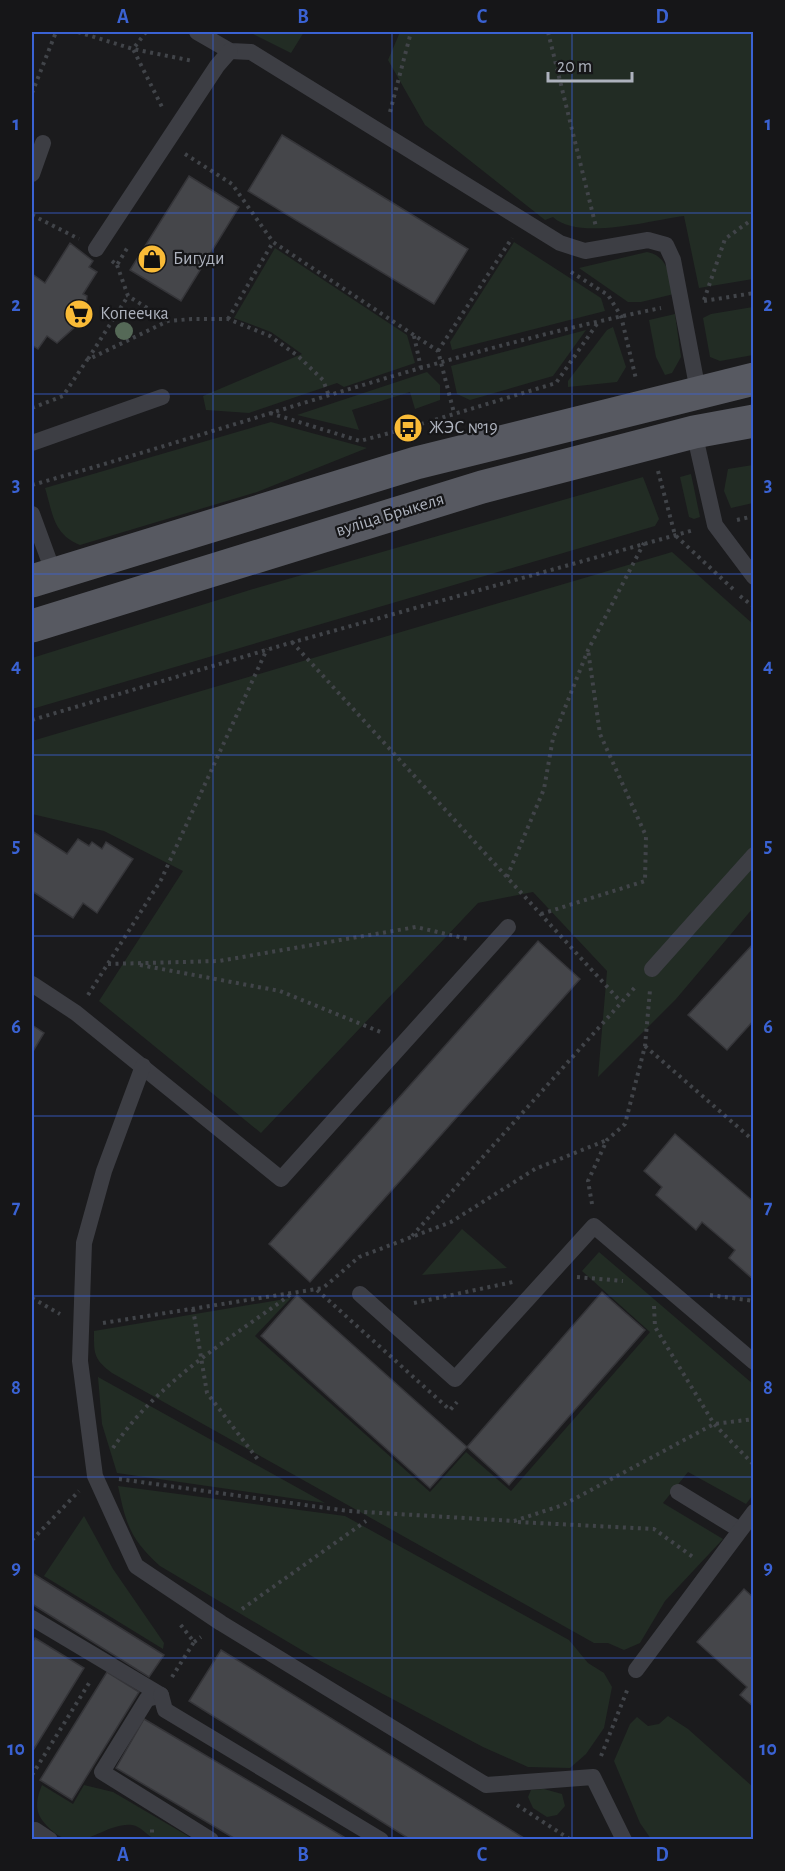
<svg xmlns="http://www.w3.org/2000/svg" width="785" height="1871" font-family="'Alegreya Sans',sans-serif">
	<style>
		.green { fill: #222c24 }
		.building { fill: #45464a; stroke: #353539; stroke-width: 1.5 }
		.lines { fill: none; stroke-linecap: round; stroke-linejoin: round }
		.path { stroke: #414449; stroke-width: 4; stroke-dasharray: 3 4.5; stroke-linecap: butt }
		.service { stroke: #3d3e44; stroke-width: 16 }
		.primary { stroke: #575961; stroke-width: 33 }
		.tree { fill: #556957 }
		.grid { fill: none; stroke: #3a62d3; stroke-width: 1.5; stroke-opacity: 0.55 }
		.labels { text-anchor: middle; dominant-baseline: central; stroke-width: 4.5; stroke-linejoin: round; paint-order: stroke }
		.poi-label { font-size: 18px; fill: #adb2bd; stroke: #161618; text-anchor: start }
		.street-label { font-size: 18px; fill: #adb2bd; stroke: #161618 }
		.neatline { fill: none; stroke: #3a62d3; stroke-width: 2 }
		.grid-label { font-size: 20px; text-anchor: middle; font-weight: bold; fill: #3a62d3 }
	</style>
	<rect width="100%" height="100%" fill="#1b1b1d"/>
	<g class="green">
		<polygon points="249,32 304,32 291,53"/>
		<path d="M400,32H753V279L699,288L684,216C652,220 578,241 553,217L545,220L425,125L388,60Z"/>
		<polygon points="514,242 601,298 605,311 452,350 450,342"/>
		<polygon points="275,248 407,335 415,363 344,387 337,383 249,413 206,410 203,396 302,354 271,332 234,318"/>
		<path d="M647,252C668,256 669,275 674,294L641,302H628L579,268Z"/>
		<polygon points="753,307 753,355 720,361 710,357 703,318 711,314"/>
		<polygon points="675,314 681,357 672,373 665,375 656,357 649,320"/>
		<polygon points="613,327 626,367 617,382 568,387 568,381 607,330"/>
		<polygon points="586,330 553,376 470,400 457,394 451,366"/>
		<polygon points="427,372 440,385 440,400 415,409 410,392 352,410 359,430 297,415"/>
		<path d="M271,422L367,448L257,492L80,545C53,534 53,514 45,488Z"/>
		<polygon points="753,465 753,503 731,508 724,491 728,469"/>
		<polygon points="691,474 700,517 694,519 689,517 680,477"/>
		<polygon points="643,477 659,519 655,526 32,709 32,658 253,589"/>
		<polygon points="672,552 753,624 753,908 676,999 598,1077 607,971 533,892 478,903 261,1133 99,1001 183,871 104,831 32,814 32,741"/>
		<polygon points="462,1229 507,1268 422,1275"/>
		<path d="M599,1252L753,1384V1495L746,1504L688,1472L663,1503L723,1539L665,1601L640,1643L624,1650L608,1643H594L112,1373C93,1359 94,1353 94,1331L291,1298L255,1336L430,1492L466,1452L511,1491L650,1332L582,1271Z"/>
		<polygon points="98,1377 325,1503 117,1473 102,1424"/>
		<path d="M118,1486L345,1516L569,1640L588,1663L604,1673L612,1687L604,1728L586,1754L570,1768L528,1767L483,1747L315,1658L160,1566C130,1539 126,1524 118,1486Z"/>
		<polygon points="84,1516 113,1569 164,1643 163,1649 44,1576"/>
		<polygon points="668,1716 688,1729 753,1787 753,1839 651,1839 640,1823 614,1761 630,1724 637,1717 648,1726 659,1724"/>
		<path d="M42,1785L73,1804L84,1785L113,1792L193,1839C183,1840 165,1843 155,1839C147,1836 141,1826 132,1825C100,1822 76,1864 42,1820C34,1809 37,1797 42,1785Z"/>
		<polygon points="544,1789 562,1794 565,1806 557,1815 547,1817 533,1808 528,1797 531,1790"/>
	</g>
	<g class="building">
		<polygon points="282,135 468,249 434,304 248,191"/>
		<polygon points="189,176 239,207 181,301 130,270"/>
		<polygon points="70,243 93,261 89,267 97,272 83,294 87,296 86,304 76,326 57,343 47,336 38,349 32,345 32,274 45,283"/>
		<polygon points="32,831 67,854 78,839 89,846 92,842 102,849 106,842 133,859 97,913 83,903 73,918 32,891"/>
		<polygon points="538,941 580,979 310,1282 269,1244"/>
		<polygon points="754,943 754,1020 727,1050 688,1015"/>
		<polygon points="32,1025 44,1033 32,1053"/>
		<polygon points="675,1134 754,1202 754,1280 729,1258 735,1250 702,1222 696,1230 656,1195 662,1187 644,1171"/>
		<polygon points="602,1292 645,1330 509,1485 467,1447"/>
		<polygon points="297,1295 467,1447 430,1488 261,1336"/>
		<polygon points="32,1573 164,1655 149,1677 32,1604"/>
		<polygon points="744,1589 754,1598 754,1707 740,1695 747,1687 697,1642"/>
		<polygon points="35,1638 84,1668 32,1752 32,1643"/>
		<polygon points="221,1650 527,1840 411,1840 189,1701"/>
		<polygon points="107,1672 139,1692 72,1800 40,1780"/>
		<polygon points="144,1719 349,1840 237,1840 116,1768"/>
	</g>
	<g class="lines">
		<g class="path">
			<polyline points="78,32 133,49 193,61"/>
			<polyline points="146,32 133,49 162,107"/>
			<polyline points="548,32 596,227"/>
			<polyline points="32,93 56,32"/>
			<polyline points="390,112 411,32"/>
			<polyline points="185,154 232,184 273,242 438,351 454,413"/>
			<polyline points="32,215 79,239"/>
			<polyline points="112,261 117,265 129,245"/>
			<polyline points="117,265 128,296 168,321"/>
			<polyline points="571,272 608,295 621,316 636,379"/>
			<polyline points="704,300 725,239 754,218"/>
			<polyline points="704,301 754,293"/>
			<polyline points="228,319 273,242"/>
			<polyline points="414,336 421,368"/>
			<polyline points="438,351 512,238"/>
			<polyline points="88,359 128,296"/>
			<polyline points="32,408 63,396 87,360 168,321 192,319 228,319 270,336 298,356 323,380 329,396"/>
			<polyline points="270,413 360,441 408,428 556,383 599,321"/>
			<polyline points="658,471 675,535 733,589"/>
			<path d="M32,485C241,426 447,351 661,308"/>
			<polyline points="737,520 754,516"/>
			<polyline points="740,596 754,607"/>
			<polyline points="292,642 621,1002"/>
			<polyline points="32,720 283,645 694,530"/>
			<polyline points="507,877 544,789 553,738 588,650 644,543"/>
			<polyline points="541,914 645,881 646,836 600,734 588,650"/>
			<polyline points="108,964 219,961 416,927 468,939"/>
			<polyline points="140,965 280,991 383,1033"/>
			<polyline points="88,995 161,880 267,649"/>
			<polyline points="645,1046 754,1141"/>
			<polyline points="592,1204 588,1181 607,1140 625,1124 645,1046 650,990"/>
			<polyline points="412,1236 637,985"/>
			<polyline points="577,1277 623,1281"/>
			<polyline points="317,1290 450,1410 457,1402"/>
			<polyline points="710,1295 754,1301"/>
			<polyline points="32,1298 60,1314"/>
			<polyline points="414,1303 513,1282"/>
			<polyline points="654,1306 655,1327 714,1424 754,1465"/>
			<polyline points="193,1309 207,1393 259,1461"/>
			<polyline points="103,1323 323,1288 359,1257 451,1222 535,1169 607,1140"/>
			<path d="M113,1448C156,1383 228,1340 290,1295"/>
			<polyline points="119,1479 348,1511 514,1521 563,1505 714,1424 754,1419"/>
			<polyline points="518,1522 654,1529 693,1557"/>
			<polyline points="32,1540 79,1491"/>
			<polyline points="242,1609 366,1521"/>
			<polyline points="194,1642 201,1637"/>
			<polyline points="172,1677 194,1642 180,1624"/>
			<polyline points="601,1756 628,1688"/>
			<polyline points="32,1775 91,1680"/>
			<polyline points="517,1805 571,1840"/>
			<polyline points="152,1840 152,1828"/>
		</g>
		<g class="service">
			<polyline points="197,32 230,51 251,52 560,243 585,251 648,240 666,245 673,260 698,391"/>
			<polyline points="32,174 43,143"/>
			<polyline points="96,249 217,66 230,51"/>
			<polyline points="694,432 715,525 754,577"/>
			<polyline points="32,443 162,397"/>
			<polyline points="32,514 54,574"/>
			<polyline points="652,969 754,855"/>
			<polyline points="32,984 76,1013 281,1179 508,927"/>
			<polyline points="143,1066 104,1171 84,1243 80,1361 95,1476 136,1566 221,1623 486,1785 593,1777 624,1840"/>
			<polyline points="360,1294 455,1379 594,1226 754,1362"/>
			<polyline points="678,1492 740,1530"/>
			<polyline points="32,1618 161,1695 147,1699 102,1772 211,1840"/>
			<polyline points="636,1670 754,1512"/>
			<polyline points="161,1695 165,1710 381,1840"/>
			<polyline points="35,1830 50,1840"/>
		</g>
		<g class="primary">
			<polyline points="32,581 416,463 754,379"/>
			<polyline points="32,626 482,487 694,432 754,421"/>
		</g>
	</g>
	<circle class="tree" cx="124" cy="331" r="9"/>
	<path class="grid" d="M213,32V1840M392,32V1840M572,32V1840M32,213H754M32,394H754M32,574H754M32,755H754M32,936H754M32,1116H754M32,1296H754M32,1477H754M32,1658H754"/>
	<defs>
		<g id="shop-disc" transform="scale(1.5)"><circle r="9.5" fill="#f9bb37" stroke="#161618"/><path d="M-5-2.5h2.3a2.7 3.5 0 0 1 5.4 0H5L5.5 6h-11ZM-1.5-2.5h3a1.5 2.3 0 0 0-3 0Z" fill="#111"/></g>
		<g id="supermarket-disc" transform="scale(1.5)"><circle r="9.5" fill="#f9bb37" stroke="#161618"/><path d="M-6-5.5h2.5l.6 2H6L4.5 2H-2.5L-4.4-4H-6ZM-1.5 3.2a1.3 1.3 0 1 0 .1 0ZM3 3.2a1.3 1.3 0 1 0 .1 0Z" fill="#111"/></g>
		<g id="bus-disc" transform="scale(1.5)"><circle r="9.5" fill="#f9bb37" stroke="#161618"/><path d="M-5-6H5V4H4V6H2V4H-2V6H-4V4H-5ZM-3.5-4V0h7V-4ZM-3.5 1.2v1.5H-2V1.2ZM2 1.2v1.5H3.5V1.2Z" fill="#111"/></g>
	</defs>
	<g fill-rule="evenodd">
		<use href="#shop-disc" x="152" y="259"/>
		<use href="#supermarket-disc" x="79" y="314"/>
		<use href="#bus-disc" x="408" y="428"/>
	</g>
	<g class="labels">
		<g class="poi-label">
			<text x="173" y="259">Бигуди</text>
			<text x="100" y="314">Копеечка</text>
			<text x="429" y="428">ЖЭС №19</text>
		</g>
		<g class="street-label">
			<text transform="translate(390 515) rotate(-17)">вуліца Брыкеля</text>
		</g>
	</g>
	<rect width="785" height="1871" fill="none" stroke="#161618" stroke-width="66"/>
	<path d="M548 72v9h84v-9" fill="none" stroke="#adb2bd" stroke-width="3"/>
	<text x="557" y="72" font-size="18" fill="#adb2bd" stroke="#161618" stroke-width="4.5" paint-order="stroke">20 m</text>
	<rect x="33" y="33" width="719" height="1805" class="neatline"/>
	<g class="grid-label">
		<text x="123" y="23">A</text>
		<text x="303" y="23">B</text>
		<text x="482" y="23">C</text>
		<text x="662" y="23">D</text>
		<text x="16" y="130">1</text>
		<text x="768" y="130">1</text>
		<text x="16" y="311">2</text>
		<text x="768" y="311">2</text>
		<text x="16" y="491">3</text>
		<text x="768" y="491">3</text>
		<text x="16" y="672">4</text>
		<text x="768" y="672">4</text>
		<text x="16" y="852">5</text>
		<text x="768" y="852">5</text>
		<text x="16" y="1033">6</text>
		<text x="768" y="1033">6</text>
		<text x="16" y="1213">7</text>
		<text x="768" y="1213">7</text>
		<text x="16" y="1394">8</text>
		<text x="768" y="1394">8</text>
		<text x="16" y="1574">9</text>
		<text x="768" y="1574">9</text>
		<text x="16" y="1755">10</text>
		<text x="768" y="1755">10</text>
		<text x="123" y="1861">A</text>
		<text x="303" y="1861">B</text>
		<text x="482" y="1861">C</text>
		<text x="662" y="1861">D</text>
	</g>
</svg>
